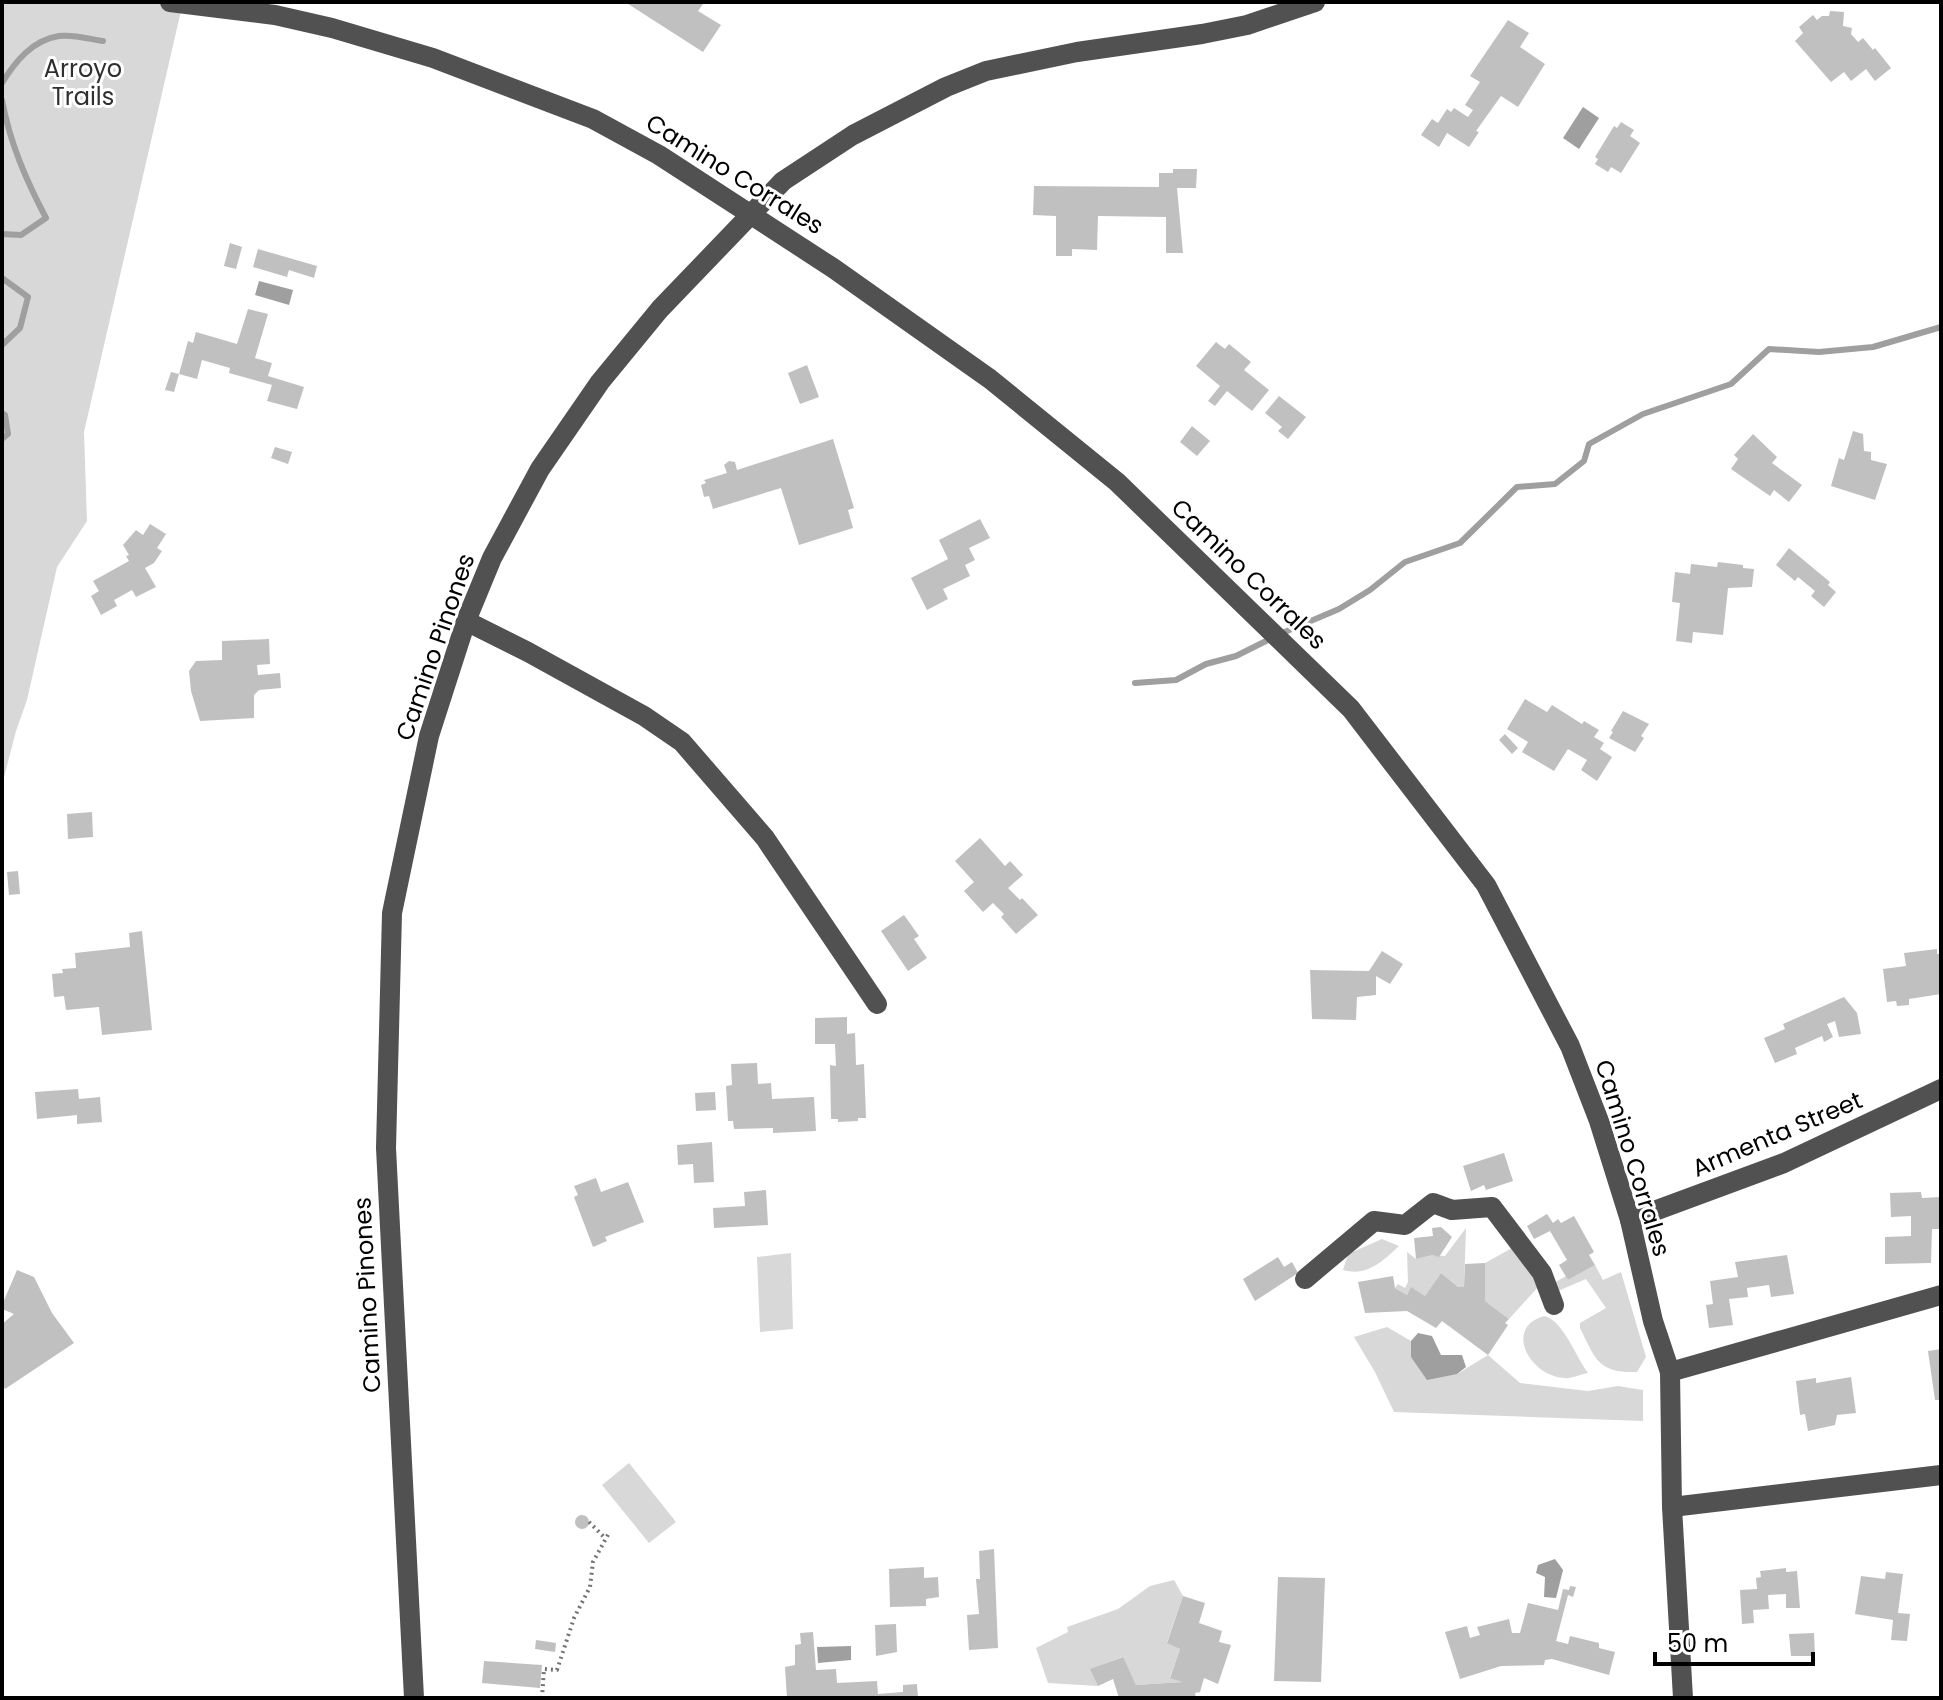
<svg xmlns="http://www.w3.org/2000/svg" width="1943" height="1700" font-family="Poppins,sans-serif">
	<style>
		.green { fill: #d8d8d8 }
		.water { fill: #9f9f9f }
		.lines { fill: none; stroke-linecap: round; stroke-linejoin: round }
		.stream { stroke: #9f9f9f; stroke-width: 6 }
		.building { fill: #c0c0c0 }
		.path { stroke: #737373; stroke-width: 4; stroke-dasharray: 2 4; stroke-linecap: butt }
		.minor { stroke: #515151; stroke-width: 20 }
		.labels { text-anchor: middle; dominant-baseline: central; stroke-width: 6; stroke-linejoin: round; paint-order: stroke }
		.park-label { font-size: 24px; fill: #2f2f2f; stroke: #fff }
		.street-label { font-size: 24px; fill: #000; stroke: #fff }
	</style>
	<rect width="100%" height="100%" fill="#fff"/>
	<g class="green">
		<polygon points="2,2 183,2 84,432 87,521 57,567 27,700 16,731 2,785"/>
		<polygon points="1466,1228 1464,1287 1458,1287 1441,1273 1425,1296 1411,1288 1407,1295 1395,1288 1398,1284 1405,1288 1408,1282 1407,1252 1416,1259 1433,1255 1445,1256"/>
		<path d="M1382,1239L1399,1246C1383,1261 1367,1277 1343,1270L1348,1254Z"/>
		<polygon points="1512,1248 1540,1285 1509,1319 1485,1301 1485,1263"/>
		<polygon points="791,1253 793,1329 760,1332 757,1257"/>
		<path d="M1595,1265L1603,1280L1621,1272L1646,1357L1637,1372C1598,1373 1596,1360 1580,1328V1323L1606,1308L1586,1279L1558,1291L1554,1283L1566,1276L1568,1280Z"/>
		<path d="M1544,1316C1563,1320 1576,1357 1588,1373C1581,1374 1571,1379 1564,1378C1530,1376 1503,1328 1544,1316Z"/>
		<polygon points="1387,1327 1411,1341 1411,1357 1457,1374 1488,1355 1520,1383 1588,1391 1618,1386 1643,1390 1643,1421 1394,1412 1375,1372 1354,1337"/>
		<polygon points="629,1463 676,1522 649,1543 602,1485"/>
		<polygon points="1174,1580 1183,1596 1167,1642 1180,1649 1170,1677 1182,1682 1136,1685 1122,1657 1091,1669 1098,1686 1048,1683 1036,1648 1068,1632 1067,1627 1118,1609 1150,1586"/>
	</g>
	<g class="water">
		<polygon points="1583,107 1599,118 1579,149 1563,138"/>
		<polygon points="259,281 293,290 289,305 255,295"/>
		<polygon points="1418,1333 1432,1336 1441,1355 1462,1355 1466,1367 1457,1374 1427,1380 1411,1357 1411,1341"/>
		<polygon points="1555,1559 1563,1570 1556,1598 1544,1597 1545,1577 1536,1573 1538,1565"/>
		<polygon points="851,1646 851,1660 818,1663 817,1647"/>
	</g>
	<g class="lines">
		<g class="stream">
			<path d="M2,83C15,62 32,40 59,36C72,34 90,39 103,41"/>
			<path d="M2,100C10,143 26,180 46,218L21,235L2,234"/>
			<polyline points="2,278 28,297 20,328 2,345"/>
			<polyline points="2,413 5,415 8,434 2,439"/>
			<polyline points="1280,634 1339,609 1370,590 1405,562 1460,543 1517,487 1555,484 1584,461 1589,444 1643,414 1731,384 1769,349 1819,352 1873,347 1941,327"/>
			<polyline points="1135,683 1176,680 1206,664 1236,656 1270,639"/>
		</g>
	</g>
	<g class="building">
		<polygon points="625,2 699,2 703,4 698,11 721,25 703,52"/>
		<polygon points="1830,11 1844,12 1843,26 1852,28 1851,34 1858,42 1863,38 1873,50 1875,48 1891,68 1875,81 1866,69 1851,81 1844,72 1831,82 1795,41 1803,33 1799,27 1813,15 1817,20 1822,16 1829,16"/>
		<polygon points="1508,20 1529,33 1520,47 1545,64 1518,107 1501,96 1476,131 1479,132 1469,147 1447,133 1439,147 1421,135 1432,119 1438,123 1447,109 1451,112 1454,108 1468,117 1473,110 1465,105 1480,82 1470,76"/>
		<polygon points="1621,122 1634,130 1630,136 1640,143 1621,173 1611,167 1608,172 1595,164 1598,159 1595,157 1614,126 1617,128"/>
		<polygon points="1173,169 1197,169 1196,188 1177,188 1183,253 1166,253 1166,217 1098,216 1097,250 1072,249 1072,256 1056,256 1056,216 1033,215 1034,186 1159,187 1159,173 1173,173"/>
		<polygon points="230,243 242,247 236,269 224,266"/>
		<polygon points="258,249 317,266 314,278 289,270 287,277 253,267"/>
		<polygon points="248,309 268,314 255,358 272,363 268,376 304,387 297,409 267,401 272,385 229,373 230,368 202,360 197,379 179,374 188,341 193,343 196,332 237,344"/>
		<polygon points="1216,342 1225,349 1229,344 1251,362 1244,370 1269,390 1252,411 1227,391 1215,406 1208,401 1220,386 1196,366"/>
		<polygon points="807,365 819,397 800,404 788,373"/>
		<polygon points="171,372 179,374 174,392 165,390"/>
		<polygon points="1279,396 1306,417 1288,439 1278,431 1282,427 1265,413"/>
		<polygon points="1192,426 1210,441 1197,456 1180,442"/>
		<polygon points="1853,431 1863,434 1864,451 1871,452 1871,460 1887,464 1875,500 1831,486 1839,458 1844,460"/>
		<polygon points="1753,434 1777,457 1772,463 1802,485 1789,502 1774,490 1770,496 1731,469 1738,459 1734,455"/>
		<polygon points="833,439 854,508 848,510 853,528 799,545 781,488 713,509 709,496 704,497 701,485 706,483 704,480 727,473 724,465 729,461 735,462 737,470"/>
		<polygon points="275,447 292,452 288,464 271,458"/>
		<polygon points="980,519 990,538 969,548 975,560 965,565 970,576 943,589 948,599 927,610 911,578 948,559 939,540"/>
		<polygon points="150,524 166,534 157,548 162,551 154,563 145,568 156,587 136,597 132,590 114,600 117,606 101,615 91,596 99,591 93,581 129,561 126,556 129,555 123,545 136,530 143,535"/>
		<polygon points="1789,548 1830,582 1828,585 1836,592 1824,607 1811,596 1815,591 1798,577 1795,581 1776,565"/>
		<polygon points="1718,562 1743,565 1743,568 1754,569 1752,587 1728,588 1723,635 1693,632 1692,643 1676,641 1680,603 1672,602 1675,572 1690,574 1691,564 1717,567"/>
		<polygon points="269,639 270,664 257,665 258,675 280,673 281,688 259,690 254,695 254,718 200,721 191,691 189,671 196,661 222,660 222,641"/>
		<polygon points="1525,699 1547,712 1552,705 1582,724 1584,721 1599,730 1594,737 1604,743 1600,749 1612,757 1597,781 1581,770 1587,760 1568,749 1554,771 1522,752 1528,742 1507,729"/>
		<polygon points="1623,711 1649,724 1641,736 1644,738 1635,752 1609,738 1613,732 1611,731"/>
		<polygon points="1505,734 1518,748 1512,754 1499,740"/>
		<polygon points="92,812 93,837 68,839 67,814"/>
		<polygon points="980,838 1005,866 1010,861 1023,875 1008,888 1020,900 1022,898 1038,915 1016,934 1001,917 1004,914 993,903 983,912 964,891 974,882 955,861"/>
		<polygon points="18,871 20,894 9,895 7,872"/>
		<polygon points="904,915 919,936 914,939 927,958 908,971 881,931"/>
		<polygon points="142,931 152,1030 102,1035 99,1007 66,1010 64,996 54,997 52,974 63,973 62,969 76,968 75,953 130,947 129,933"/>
		<polygon points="1937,949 1937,954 1941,954 1941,994 1909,999 1909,1005 1897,1006 1896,1001 1887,1002 1883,969 1906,966 1904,953"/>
		<polygon points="1382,951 1403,964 1390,984 1376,976 1376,995 1357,997 1356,1020 1312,1019 1310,970 1369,971"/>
		<polygon points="1844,997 1857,1013 1861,1034 1839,1037 1835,1021 1827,1024 1833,1037 1824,1042 1822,1036 1795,1048 1797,1054 1775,1063 1764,1038 1785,1029 1783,1024"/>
		<polygon points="847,1017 847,1034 855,1033 856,1065 864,1064 866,1118 858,1118 858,1121 838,1122 838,1119 831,1119 830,1065 836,1066 835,1044 815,1044 815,1018"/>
		<polygon points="757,1063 758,1084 771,1083 772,1099 814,1097 816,1131 773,1133 773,1128 734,1129 733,1121 728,1121 726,1086 732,1085 731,1064"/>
		<polygon points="78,1089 79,1099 100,1097 102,1122 77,1124 77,1115 37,1119 35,1092"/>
		<polygon points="715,1092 716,1110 696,1111 695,1093"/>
		<polygon points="712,1142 714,1182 694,1183 693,1164 678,1165 677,1145"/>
		<polygon points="1504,1153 1513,1181 1486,1190 1484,1185 1471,1191 1463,1166"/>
		<polygon points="596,1178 601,1192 628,1182 644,1222 605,1237 607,1241 593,1247 574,1197 578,1195 574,1186"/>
		<polygon points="766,1190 768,1225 714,1228 713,1208 745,1206 744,1192"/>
		<polygon points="1921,1192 1922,1198 1941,1197 1941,1229 1932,1229 1931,1263 1885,1264 1885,1237 1911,1236 1911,1216 1891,1217 1890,1193"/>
		<polygon points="1547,1214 1553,1223 1558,1219 1561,1223 1574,1216 1594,1252 1589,1255 1595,1265 1568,1280 1559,1265 1567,1260 1550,1231 1534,1239 1527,1226"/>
		<polygon points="1441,1227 1452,1237 1439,1257 1433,1255 1416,1259 1414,1238 1433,1236 1432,1228"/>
		<polygon points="1787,1255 1794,1294 1771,1297 1769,1285 1747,1288 1748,1297 1729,1299 1733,1325 1709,1328 1706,1305 1713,1304 1710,1281 1738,1277 1735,1262"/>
		<polygon points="1278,1257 1284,1267 1292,1262 1298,1273 1255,1301 1243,1279"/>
		<polygon points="1485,1263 1485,1301 1509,1319 1505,1323 1508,1325 1488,1355 1442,1321 1436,1328 1407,1311 1365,1313 1358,1282 1393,1276 1395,1288 1407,1295 1411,1287 1425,1296 1441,1273 1458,1287 1464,1287 1465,1264"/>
		<polygon points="17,1270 34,1277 52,1313 74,1343 5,1389 2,1384 2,1324 14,1314 2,1309 2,1305"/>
		<polygon points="1941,1349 1941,1400 1935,1400 1928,1351"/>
		<polygon points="1851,1377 1856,1413 1837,1415 1835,1425 1808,1431 1805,1414 1800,1415 1796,1381 1816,1378 1816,1383"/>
		<circle cx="582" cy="1522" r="7"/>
		<polygon points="994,1549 998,1648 969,1650 967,1615 979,1614 976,1579 980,1579 979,1551"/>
		<polygon points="924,1567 924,1578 938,1577 939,1597 926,1599 926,1606 890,1607 889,1569"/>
		<polygon points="1786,1568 1786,1572 1797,1571 1800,1608 1786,1608 1786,1594 1768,1595 1769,1609 1753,1610 1754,1623 1742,1624 1740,1590 1757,1589 1756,1578 1761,1577 1760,1571"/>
		<polygon points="1886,1572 1903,1574 1898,1613 1910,1614 1907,1641 1891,1640 1893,1620 1855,1614 1861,1576 1885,1579"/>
		<polygon points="1278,1577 1325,1578 1321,1682 1274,1681"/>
		<polygon points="1570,1586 1576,1587 1573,1597 1568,1595 1556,1641 1568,1644 1570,1636 1599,1643 1599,1648 1615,1652 1609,1675 1552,1659 1545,1660 1544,1665 1501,1666 1460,1679 1445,1632 1467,1626 1470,1638 1480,1635 1477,1627 1509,1619 1512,1633 1520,1633 1528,1603 1558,1610 1563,1589 1569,1590"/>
		<polygon points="1183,1596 1205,1603 1199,1623 1222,1631 1219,1642 1231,1645 1218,1684 1204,1678 1200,1692 1195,1693 1196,1698 1119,1698 1113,1679 1098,1686 1090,1669 1123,1657 1136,1685 1182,1682 1170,1678 1180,1649 1167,1643"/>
		<polygon points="896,1624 897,1652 876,1656 875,1625"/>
		<polygon points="813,1632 816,1670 836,1669 837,1683 877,1681 878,1694 903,1692 903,1685 917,1684 918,1698 787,1698 785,1667 795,1665 795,1645 801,1644 800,1633"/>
		<polygon points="1814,1633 1815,1656 1791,1656 1789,1634"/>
		<polygon points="536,1640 556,1643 555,1652 535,1649"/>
		<polygon points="484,1661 542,1665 540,1688 482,1683"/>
	</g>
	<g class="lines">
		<g class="path">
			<polyline points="589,1522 605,1538"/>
			<polyline points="542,1698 544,1669 557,1670 574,1618 590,1587 593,1562 609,1533"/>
		</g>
		<g class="minor">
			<polyline points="170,2 275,15 332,28 433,58 593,119 659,155 833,268 990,379 1117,482 1351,709 1486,885 1570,1046 1599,1121 1630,1220 1653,1321 1670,1372 1672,1507 1683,1698"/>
			<polyline points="466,621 528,652 644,716 682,742 765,838 877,1004"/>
			<polyline points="1630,1220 1784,1163 1941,1089"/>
			<polyline points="1305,1279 1374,1221 1405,1225 1433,1203 1452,1210 1492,1207 1542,1273 1554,1305"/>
			<polyline points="1670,1372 1941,1295"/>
			<polyline points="1672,1507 1941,1475"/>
			<polyline points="414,1698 386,1148 392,913 429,736 466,621 492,558 540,469 600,382 660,309 783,181 853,135 946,87 986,71 1077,52 1202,34 1247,25 1315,2"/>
		</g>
	</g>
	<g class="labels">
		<g class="park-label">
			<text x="83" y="68">Arroyo<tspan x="83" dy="28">Trails</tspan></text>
		</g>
		<g class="street-label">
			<text transform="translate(735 174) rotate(32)">Camino Corrales</text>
			<text transform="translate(1249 574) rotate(44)">Camino Corrales</text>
			<text transform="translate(435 647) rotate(-71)">Camino Pinones</text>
			<text transform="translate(1777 1134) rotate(-23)">Armenta Street</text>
			<text transform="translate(1633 1158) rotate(73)">Camino Corrales</text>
			<text transform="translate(367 1295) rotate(-93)">Camino Pinones</text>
		</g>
	</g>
	<rect width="1943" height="1700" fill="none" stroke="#000000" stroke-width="8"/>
	<path d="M1655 1652v12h158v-12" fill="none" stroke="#000000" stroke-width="4"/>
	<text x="1667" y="1652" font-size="24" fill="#000000" stroke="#ffffff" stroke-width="6" paint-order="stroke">50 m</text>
</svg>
